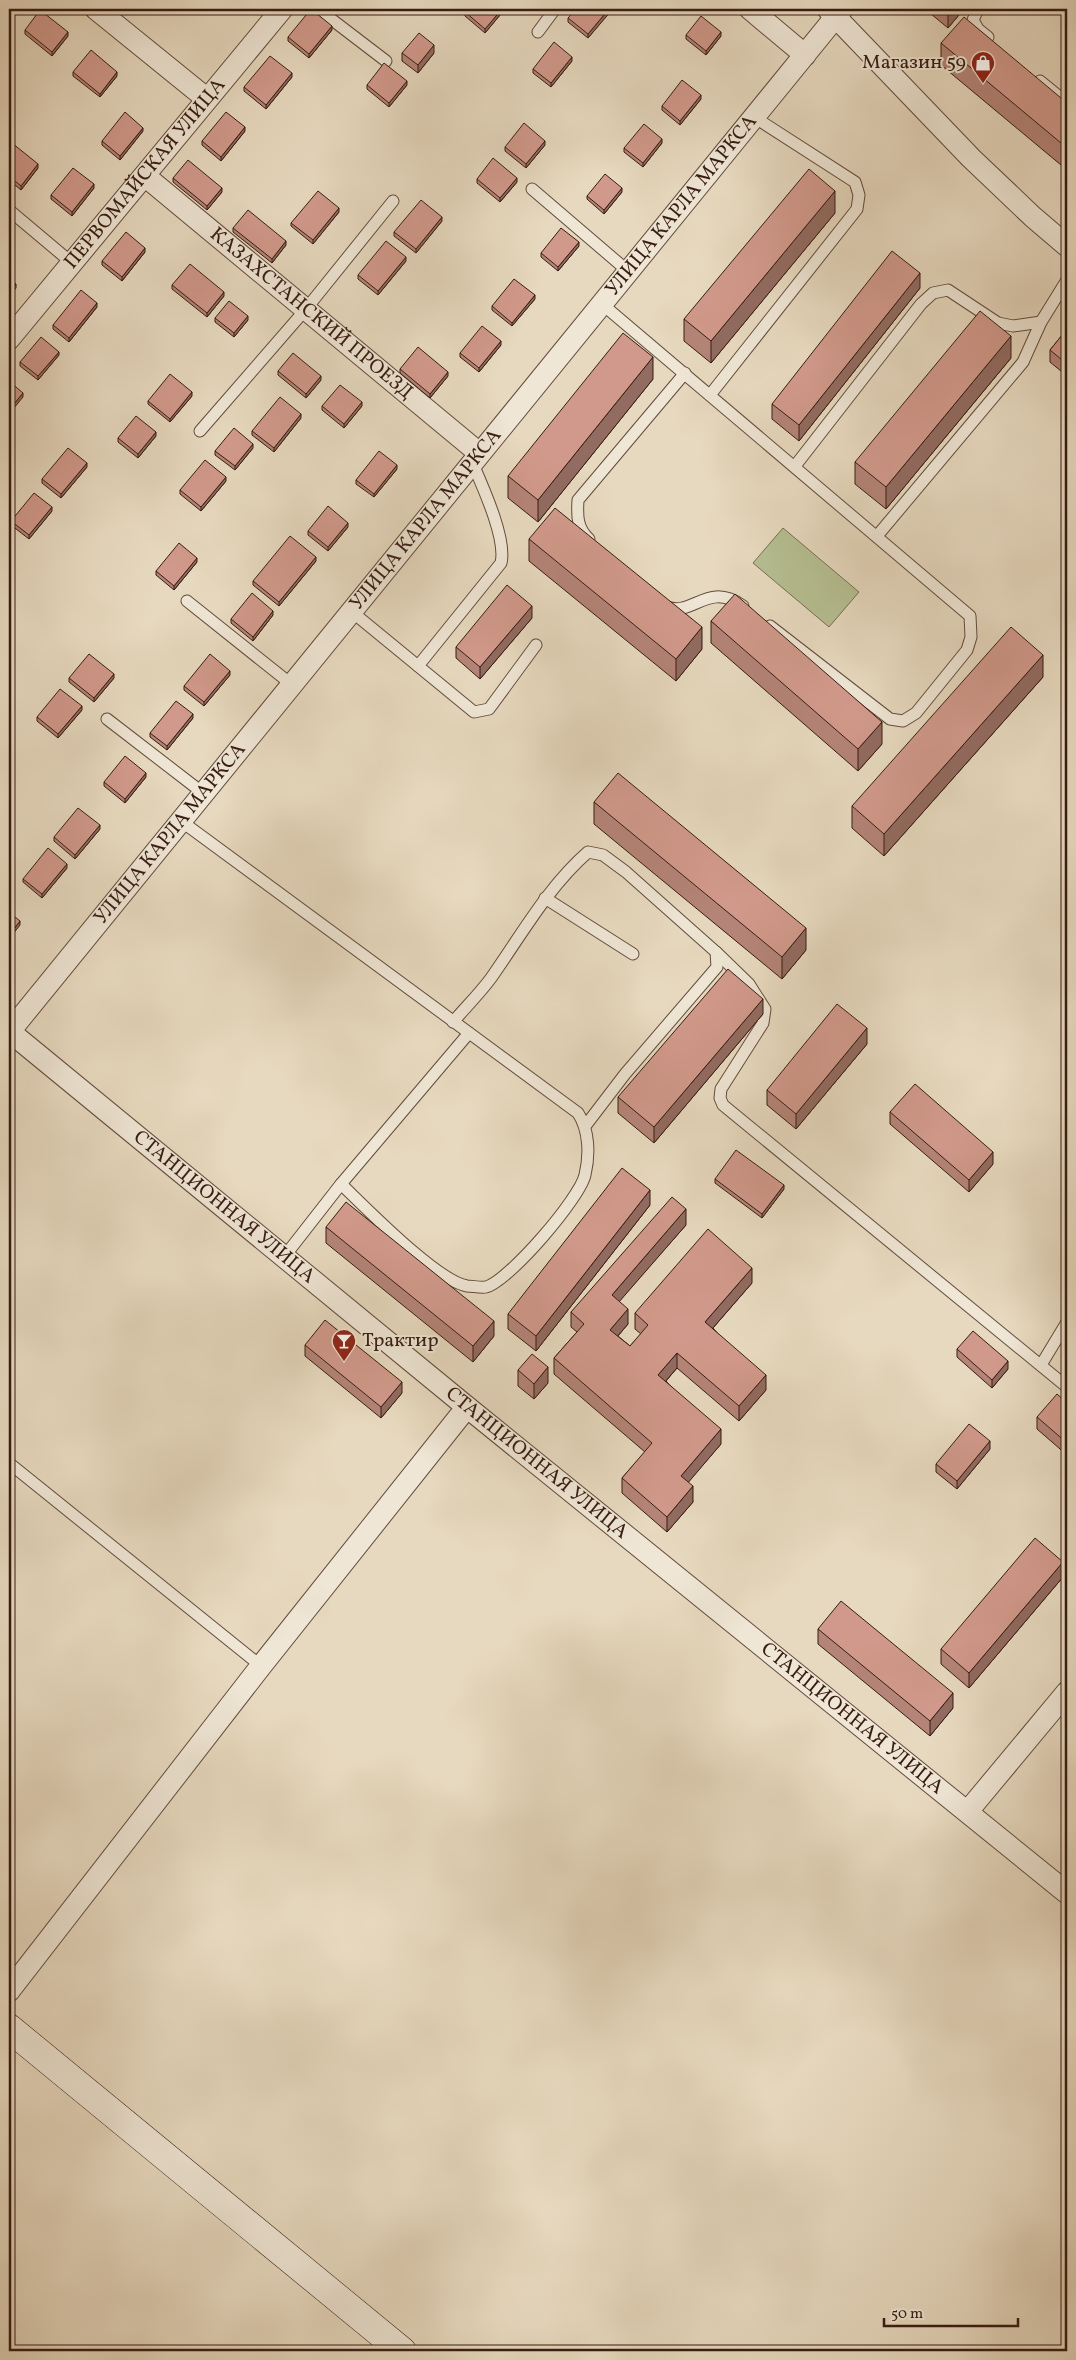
<svg xmlns="http://www.w3.org/2000/svg" width="1076" height="2360" font-family="Vollkorn,serif">
	<style>
		.green { fill: #b5bf92; stroke: #766e52 }
		.lines { fill: none; stroke-linecap: round; stroke-linejoin: round }
		.lane-casing { stroke: #624b3d; stroke-width: 13 }
		.street-casing { stroke: #624b3d; stroke-width: 23 }
		.secondary-casing { stroke: #361c12; stroke-width: 29 }
		.lane { stroke: #efe6d5; stroke-width: 11 }
		.street { stroke: #efe6d5; stroke-width: 21 }
		.secondary { stroke: #efe6d5; stroke-width: 28 }
		.wall { fill: #b48478; stroke: #361c12 }
		.shaded-wall { fill: #926b61; stroke: #361c12 }
		.building { fill: #d1998b; stroke: #361c12 }
		.labels { text-anchor: middle; dominant-baseline: central; stroke-width: 4; stroke-linejoin: round; paint-order: stroke }
		.poi-label { font-size: 20px; fill: #361c12; stroke: #efe6d5; text-anchor: end }
		.street-label { font-size: 20px; fill: #361c12; stroke: #efe6d5 }
	</style>
	<rect width="100%" height="100%" fill="#e7d9bf"/>
	<filter id="stains"><feTurbulence type="fractalNoise" baseFrequency=".004" numOctaves="4"/><feColorMatrix values="0 0 0 0 .2 0 0 0 0 .09 0 0 0 0 .02 0 0 0 .5 -.17"/></filter>
	<radialGradient id="worn" r=".72"><stop offset=".6" stop-color="#630" stop-opacity="0"/><stop offset="1" stop-color="#630" stop-opacity=".3"/></radialGradient>
	<polygon class="green" points="783,528 859,592 829,627 753,563"/>
	<g class="lines">
		<g class="lane-casing">
			<g id="lane">
				<polyline points="318,9 386,61"/>
				<polyline points="978,9 973,20 978,29 988,37"/>
				<polyline points="538,32 555,9"/>
				<polyline points="1040,81 1067,103"/>
				<polyline points="532,189 629,272"/>
				<polyline points="9,210 72,263"/>
				<polyline points="602,304 970,616 971,637 967,650 916,713 903,721 890,719 770,626"/>
				<polyline points="710,395 857,209 859,195 855,182 754,117"/>
				<polyline points="200,431 306,309 393,201"/>
				<polyline points="795,466 921,304 933,293 948,290 998,323 1013,326 1041,322"/>
				<polyline points="877,536 1023,362 1041,322 1067,280"/>
				<path d="M589,539C577,528 577,516 578,500L685,373"/>
				<polyline points="187,601 291,684"/>
				<path d="M664,606C693,619 706,580 743,606"/>
				<polyline points="351,611 474,712 489,709 536,645"/>
				<path d="M418,666L501,563C507,539 482,485 472,462"/>
				<polyline points="107,719 203,793"/>
				<path d="M181,821L578,1113C589,1130 590,1154 585,1175C580,1198 509,1281 486,1287C481,1288 472,1286 467,1286C437,1281 365,1207 341,1184"/>
				<polyline points="545,898 633,954"/>
				<polyline points="716,952 749,984 765,1009 763,1023 721,1089 720,1098 723,1105 1067,1387"/>
				<path d="M453,1022C466,1007 480,993 491,978C522,934 548,887 588,852L603,855L626,872L716,952L717,967L625,1074L586,1125"/>
				<polyline points="284,1257 341,1184 469,1033"/>
				<polyline points="1041,1365 1067,1322"/>
				<polyline points="9,1463 261,1666"/>
			</g>
		</g>
		<g class="street-casing">
			<g id="street">
				<polyline points="96,9 207,99"/>
				<polyline points="750,9 805,55"/>
				<polyline points="828,9 971,158 1033,217 1067,246"/>
				<path id="s1" d="M145,176L479,453"/>
				<path id="s2" d="M9,339L282,9"/>
				<path id="s3" d="M9,1031L467,1407L1067,1893"/>
				<path id="s4" d="M10,1031L842,9"/>
				<polyline points="968,1811 1067,1692"/>
				<polyline points="9,1991 261,1666 467,1407"/>
			</g>
		</g>
		<g class="secondary-casing">
			<polyline id="secondary" points="9,2028 402,2351"/>
		</g>
		<use href="#lane" class="lane"/>
		<use href="#street" class="street"/>
		<use href="#secondary" class="secondary"/>
	</g>
	<g class="wall">
		<polygon points="468,9 505,9 485,33 465,16 465,12"/>
		<polygon points="612,9 588,38 568,22 568,18"/>
		<polygon points="647,9 657,9 653,13"/>
		<polygon points="925,9 964,9 948,28"/>
		<polygon points="25,30 68,36 52,56 25,34"/>
		<polygon points="332,30 309,58 288,41 288,37"/>
		<polygon points="686,35 721,36 706,55 686,39"/>
		<polygon points="941,43 1067,103 1067,170 941,65"/>
		<polygon points="402,53 434,53 418,73 402,61"/>
		<polygon points="572,61 551,87 533,73 533,69"/>
		<polygon points="73,72 117,76 100,97 73,76"/>
		<polygon points="292,77 266,109 244,91 244,87"/>
		<polygon points="367,85 407,85 389,107 367,89"/>
		<polygon points="701,99 680,125 662,110 662,106"/>
		<polygon points="143,131 120,160 102,145 102,141"/>
		<polygon points="245,131 221,161 202,145 202,141"/>
		<polygon points="662,143 643,167 624,152 624,148"/>
		<polygon points="545,145 526,168 505,151 505,147"/>
		<polygon points="9,146 38,168 21,190 9,180"/>
		<polygon points="173,178 222,192 207,210 173,182"/>
		<polygon points="477,179 517,182 500,202 477,183"/>
		<polygon points="94,188 72,216 51,199 51,195"/>
		<polygon points="622,192 604,214 587,199 587,196"/>
		<polygon points="339,212 313,244 291,226 291,223"/>
		<polygon points="835,213 711,363 684,341 684,319"/>
		<polygon points="442,221 416,253 394,236 394,232"/>
		<polygon points="233,228 286,245 272,263 233,232"/>
		<polygon points="579,246 558,271 541,257 541,253"/>
		<polygon points="145,252 122,281 102,265 102,261"/>
		<polygon points="406,261 378,295 358,279 358,275"/>
		<polygon points="172,285 224,296 207,317 172,289"/>
		<polygon points="920,288 799,441 772,419 772,404"/>
		<polygon points="535,299 512,326 492,310 492,306"/>
		<polygon points="97,307 69,342 53,329 53,325"/>
		<polygon points="215,318 248,320 234,337 215,322"/>
		<polygon points="1067,329 1067,376 1050,362 1050,350"/>
		<polygon points="501,345 479,372 460,357 460,353"/>
		<polygon points="59,355 38,380 20,366 20,362"/>
		<polygon points="1011,358 886,509 855,484 855,462"/>
		<polygon points="400,369 448,376 430,398 400,373"/>
		<polygon points="278,371 321,380 306,398 278,375"/>
		<polygon points="653,379 538,522 508,498 508,476"/>
		<polygon points="192,396 170,422 148,404 148,401"/>
		<polygon points="322,406 362,406 344,428 322,410"/>
		<polygon points="301,418 274,452 252,435 252,431"/>
		<polygon points="156,436 138,458 118,442 118,438"/>
		<polygon points="253,448 235,470 215,455 215,451"/>
		<polygon points="87,467 61,498 42,483 42,479"/>
		<polygon points="397,469 374,497 356,484 356,480"/>
		<polygon points="226,481 201,511 180,494 180,490"/>
		<polygon points="52,511 29,539 11,525 11,521"/>
		<polygon points="348,527 328,551 308,535 308,531"/>
		<polygon points="529,539 702,649 676,681 529,561"/>
		<polygon points="316,561 279,606 253,585 253,581"/>
		<polygon points="197,562 174,590 156,575 156,571"/>
		<polygon points="273,615 253,641 231,623 231,619"/>
		<polygon points="532,618 480,679 456,658 456,647"/>
		<polygon points="711,621 882,744 858,771 711,643"/>
		<polygon points="230,675 204,706 184,690 184,686"/>
		<polygon points="1043,677 884,856 852,828 852,806"/>
		<polygon points="69,678 114,678 94,702 69,682"/>
		<polygon points="82,710 58,738 37,721 37,717"/>
		<polygon points="193,718 167,750 150,737 150,733"/>
		<polygon points="146,777 125,803 104,786 104,782"/>
		<polygon points="594,802 806,950 782,979 594,824"/>
		<polygon points="100,829 75,859 54,841 54,837"/>
		<polygon points="67,868 42,898 23,882 23,879"/>
		<polygon points="763,1014 654,1143 618,1113 618,1097"/>
		<polygon points="867,1044 796,1129 767,1105 767,1090"/>
		<polygon points="890,1112 993,1164 969,1192 890,1124"/>
		<polygon points="715,1179 784,1189 762,1218 715,1183"/>
		<polygon points="650,1205 536,1351 508,1329 508,1314"/>
		<polygon points="686,1225 619,1301 628,1324 618,1336 630,1346 641,1334 635,1329 635,1313 752,1283 713,1328 766,1390 739,1421 677,1368 666,1381 721,1444 688,1482 693,1502 667,1532 622,1493 622,1478 645,1452 554,1374 554,1358 577,1332 571,1327 571,1312"/>
		<polygon points="326,1227 494,1336 473,1362 326,1243"/>
		<polygon points="305,1345 402,1393 381,1418 305,1356"/>
		<polygon points="957,1349 1008,1369 992,1388 957,1357"/>
		<polygon points="518,1370 548,1383 534,1399 518,1386"/>
		<polygon points="1067,1403 1067,1455 1037,1429 1037,1417"/>
		<polygon points="990,1449 957,1489 936,1472 936,1464"/>
		<polygon points="1063,1577 969,1688 941,1664 941,1649"/>
		<polygon points="818,1629 953,1708 930,1736 818,1644"/>
	</g>
	<g class="shaded-wall">
		<polygon points="502,9 505,9 485,33 485,29"/>
		<polygon points="609,9 612,9 612,10 588,38 588,34"/>
		<polygon points="653,9 657,9 653,13"/>
		<polygon points="948,9 964,9 948,28"/>
		<polygon points="332,26 332,30 309,58 309,54"/>
		<polygon points="68,32 68,36 52,56 52,52"/>
		<polygon points="721,32 721,36 706,55 706,51"/>
		<polygon points="434,45 434,53 418,73 418,65"/>
		<polygon points="572,57 572,61 551,87 551,83"/>
		<polygon points="117,72 117,76 100,97 100,94"/>
		<polygon points="292,73 292,77 266,109 266,105"/>
		<polygon points="407,81 407,85 389,107 389,103"/>
		<polygon points="701,95 701,99 680,125 680,121"/>
		<polygon points="245,127 245,131 221,161 221,157"/>
		<polygon points="143,128 143,131 120,160 120,156"/>
		<polygon points="662,139 662,143 643,167 643,163"/>
		<polygon points="545,141 545,145 526,168 526,164"/>
		<polygon points="38,164 38,168 21,190 21,186"/>
		<polygon points="517,178 517,182 500,202 500,198"/>
		<polygon points="94,184 94,188 72,216 72,212"/>
		<polygon points="222,188 222,192 207,210 207,206"/>
		<polygon points="622,188 622,192 604,214 604,210"/>
		<polygon points="835,191 835,213 711,363 711,341"/>
		<polygon points="339,208 339,212 313,244 313,240"/>
		<polygon points="442,217 442,221 416,253 416,249"/>
		<polygon points="286,241 286,245 272,263 272,259"/>
		<polygon points="579,242 579,246 558,271 558,267"/>
		<polygon points="145,248 145,252 122,281 122,277"/>
		<polygon points="406,257 406,261 378,295 378,291"/>
		<polygon points="920,273 920,288 799,441 799,425"/>
		<polygon points="16,284 16,288 9,297 9,293"/>
		<polygon points="224,292 224,296 207,317 207,313"/>
		<polygon points="535,295 535,299 512,326 512,323"/>
		<polygon points="97,303 97,307 69,342 69,338"/>
		<polygon points="248,316 248,320 234,337 234,333"/>
		<polygon points="1011,336 1011,358 886,509 886,487"/>
		<polygon points="501,341 501,345 479,372 479,368"/>
		<polygon points="59,352 59,355 38,380 38,376"/>
		<polygon points="653,357 653,379 538,522 538,500"/>
		<polygon points="448,372 448,376 430,398 430,394"/>
		<polygon points="321,376 321,380 306,398 306,394"/>
		<polygon points="192,392 192,396 170,422 170,419"/>
		<polygon points="23,393 23,397 9,414 9,410"/>
		<polygon points="362,402 362,406 344,428 344,424"/>
		<polygon points="301,414 301,418 274,452 274,448"/>
		<polygon points="156,432 156,436 138,458 138,454"/>
		<polygon points="253,444 253,448 235,470 235,466"/>
		<polygon points="87,463 87,467 61,498 61,494"/>
		<polygon points="397,465 397,469 374,497 374,494"/>
		<polygon points="226,477 226,481 201,511 201,507"/>
		<polygon points="52,507 52,511 29,539 29,535"/>
		<polygon points="348,523 348,527 328,551 328,547"/>
		<polygon points="316,557 316,561 279,606 279,602"/>
		<polygon points="197,558 197,562 174,590 174,586"/>
		<polygon points="532,606 532,618 480,679 480,667"/>
		<polygon points="273,611 273,615 253,641 253,637"/>
		<polygon points="702,627 702,649 676,681 676,659"/>
		<polygon points="1043,655 1043,677 884,856 884,834"/>
		<polygon points="230,671 230,675 204,706 204,702"/>
		<polygon points="114,674 114,678 94,702 94,698"/>
		<polygon points="82,706 82,710 58,738 58,734"/>
		<polygon points="193,714 193,718 167,750 167,746"/>
		<polygon points="882,722 882,744 858,771 858,749"/>
		<polygon points="146,773 146,777 125,803 125,799"/>
		<polygon points="100,825 100,829 75,859 75,855"/>
		<polygon points="67,864 67,868 42,898 42,894"/>
		<polygon points="20,921 20,925 9,939 9,935"/>
		<polygon points="806,928 806,950 782,979 782,957"/>
		<polygon points="763,999 763,1014 654,1143 654,1127"/>
		<polygon points="867,1028 867,1044 796,1129 796,1114"/>
		<polygon points="993,1152 993,1164 969,1192 969,1180"/>
		<polygon points="784,1185 784,1189 762,1218 762,1214"/>
		<polygon points="650,1190 650,1205 536,1351 536,1336"/>
		<polygon points="686,1209 686,1225 612,1310 612,1295"/>
		<polygon points="752,1268 752,1283 705,1337 705,1322"/>
		<polygon points="628,1309 628,1324 610,1345 610,1330"/>
		<polygon points="494,1321 494,1336 473,1362 473,1346"/>
		<polygon points="677,1353 677,1368 658,1390 658,1375"/>
		<polygon points="1008,1361 1008,1369 992,1388 992,1380"/>
		<polygon points="548,1367 548,1383 534,1399 534,1384"/>
		<polygon points="766,1375 766,1390 739,1421 739,1406"/>
		<polygon points="402,1382 402,1393 381,1418 381,1407"/>
		<polygon points="721,1429 721,1444 681,1491 681,1476"/>
		<polygon points="990,1441 990,1449 957,1489 957,1481"/>
		<polygon points="693,1486 693,1502 667,1532 667,1517"/>
		<polygon points="1063,1562 1063,1577 969,1688 969,1673"/>
		<polygon points="953,1693 953,1708 930,1736 930,1721"/>
	</g>
	<g class="building">
		<polygon points="311,9 332,26 309,54 288,37"/>
		<polygon points="468,9 502,9 485,29 465,12"/>
		<polygon points="576,9 609,9 588,34 568,18"/>
		<polygon points="40,10 68,32 52,52 25,30"/>
		<polygon points="701,16 721,32 706,51 686,35"/>
		<polygon points="964,17 1067,103 1067,148 941,43"/>
		<polygon points="419,33 434,45 418,65 402,53"/>
		<polygon points="554,42 572,57 551,83 533,69"/>
		<polygon points="91,50 117,72 100,94 73,72"/>
		<polygon points="270,56 292,73 266,105 244,87"/>
		<polygon points="384,63 407,81 389,103 367,85"/>
		<polygon points="682,80 701,95 680,121 662,106"/>
		<polygon points="125,112 143,128 120,156 102,141"/>
		<polygon points="226,112 245,127 221,157 202,141"/>
		<polygon points="524,123 545,141 526,164 505,147"/>
		<polygon points="644,124 662,139 643,163 624,148"/>
		<polygon points="12,143 38,164 21,186 9,176 9,146"/>
		<polygon points="493,158 517,178 500,198 477,179"/>
		<polygon points="188,160 222,188 207,206 173,178"/>
		<polygon points="73,168 94,184 72,212 51,195"/>
		<polygon points="809,169 835,191 711,341 684,319"/>
		<polygon points="605,174 622,188 604,210 587,196"/>
		<polygon points="318,191 339,208 313,240 291,223"/>
		<polygon points="421,200 442,217 416,249 394,232"/>
		<polygon points="248,210 286,241 272,259 233,228"/>
		<polygon points="561,228 579,242 558,267 541,253"/>
		<polygon points="126,232 145,248 122,277 102,261"/>
		<polygon points="386,241 406,257 378,291 358,275"/>
		<polygon points="892,251 920,273 799,425 772,404"/>
		<polygon points="190,264 224,292 207,313 172,285"/>
		<polygon points="9,277 16,284 9,293"/>
		<polygon points="514,279 535,295 512,323 492,306"/>
		<polygon points="81,290 97,303 69,338 53,325"/>
		<polygon points="229,301 248,316 234,333 215,318"/>
		<polygon points="980,311 1011,336 886,487 855,462"/>
		<polygon points="482,326 501,341 479,368 460,353"/>
		<polygon points="1067,329 1067,364 1050,350"/>
		<polygon points="623,333 653,357 538,500 508,476"/>
		<polygon points="41,337 59,352 38,376 20,362"/>
		<polygon points="418,347 448,372 430,394 400,369"/>
		<polygon points="293,353 321,376 306,394 278,371"/>
		<polygon points="170,374 192,392 170,419 148,401"/>
		<polygon points="9,381 23,393 9,410"/>
		<polygon points="340,385 362,402 344,424 322,406"/>
		<polygon points="280,397 301,414 274,448 252,431"/>
		<polygon points="136,416 156,432 138,454 118,438"/>
		<polygon points="234,428 253,444 235,466 215,451"/>
		<polygon points="68,448 87,463 61,494 42,479"/>
		<polygon points="379,451 397,465 374,494 356,480"/>
		<polygon points="205,460 226,477 201,507 180,490"/>
		<polygon points="34,493 52,507 29,535 11,521"/>
		<polygon points="328,506 348,523 328,547 308,531"/>
		<polygon points="555,508 702,627 676,659 529,539"/>
		<polygon points="290,536 316,557 279,602 253,581"/>
		<polygon points="179,543 197,558 174,586 156,571"/>
		<polygon points="507,585 532,606 480,667 456,647"/>
		<polygon points="252,593 273,611 253,637 231,619"/>
		<polygon points="735,594 882,722 858,749 711,621"/>
		<polygon points="1011,627 1043,655 884,834 852,806"/>
		<polygon points="89,654 114,674 94,698 69,678"/>
		<polygon points="210,654 230,671 204,702 184,686"/>
		<polygon points="60,689 82,706 58,734 37,717"/>
		<polygon points="176,701 193,714 167,746 150,733"/>
		<polygon points="125,756 146,773 125,799 104,782"/>
		<polygon points="618,773 806,928 782,957 594,802"/>
		<polygon points="78,808 100,825 75,855 54,837"/>
		<polygon points="48,848 67,864 42,894 23,879"/>
		<polygon points="9,912 20,921 9,935"/>
		<polygon points="728,969 763,999 654,1127 618,1097"/>
		<polygon points="837,1004 867,1028 796,1114 767,1090"/>
		<polygon points="915,1084 993,1152 969,1180 890,1112"/>
		<polygon points="736,1150 784,1185 762,1214 715,1179"/>
		<polygon points="622,1168 650,1190 536,1336 508,1314"/>
		<polygon points="672,1197 686,1209 612,1295 628,1309 610,1330 630,1346 648,1325 635,1313 708,1229 752,1268 705,1322 766,1375 739,1406 677,1353 658,1375 721,1429 681,1476 693,1486 667,1517 622,1478 652,1443 554,1358 584,1324 571,1312"/>
		<polygon points="346,1202 494,1321 473,1346 326,1227"/>
		<polygon points="325,1320 402,1382 381,1407 305,1345"/>
		<polygon points="973,1331 1008,1361 992,1380 957,1349"/>
		<polygon points="532,1354 548,1367 534,1384 518,1370"/>
		<polygon points="1057,1394 1067,1403 1067,1443 1037,1417"/>
		<polygon points="969,1424 990,1441 957,1481 936,1464"/>
		<polygon points="1035,1538 1063,1562 969,1673 941,1649"/>
		<polygon points="841,1601 953,1693 930,1721 818,1629"/>
	</g>
	<defs>
		<g id="shop-pin" transform="scale(1.25)"><path d="M0 17L-7.5 6A9.5 9.5 0 1 1 7.5 6Z" fill="#8f2418" stroke="#efe6d5"/><path d="M-5-2.5h2.3a2.7 3.5 0 0 1 5.4 0H5L5.5 6h-11ZM-1.5-2.5h3a1.5 2.3 0 0 0-3 0Z" fill="#fff"/></g>
		<g id="bar-pin" transform="scale(1.25)"><path d="M0 17L-7.5 6A9.5 9.5 0 1 1 7.5 6Z" fill="#8f2418" stroke="#efe6d5"/><path d="M-6-5H6L.8 .8V4.5H3.5V6h-7V4.5H-.8V.8Z" fill="#fff"/></g>
	</defs>
	<g fill-rule="evenodd">
		<use href="#shop-pin" x="983" y="63"/>
		<use href="#bar-pin" x="344" y="1341"/>
	</g>
	<g class="labels">
		<g class="poi-label">
			<text x="966" y="63">Магазин 59</text>
			<text x="362" y="1341" text-anchor="start">Трактир</text>
		</g>
		<g class="street-label">
			<text stroke="none"><textPath href="#s2" startOffset="214">ПЕРВОМАЙСКАЯ УЛИЦА</textPath></text>
			<text stroke="none"><textPath href="#s4" startOffset="1064">УЛИЦА КАРЛА МАРКСА</textPath></text>
			<text stroke="none"><textPath href="#s1" startOffset="216">КАЗАХСТАНСКИЙ ПРОЕЗД</textPath></text>
			<text stroke="none"><textPath href="#s4" startOffset="659">УЛИЦА КАРЛА МАРКСА</textPath></text>
			<text stroke="none"><textPath href="#s4" startOffset="254">УЛИЦА КАРЛА МАРКСА</textPath></text>
			<text stroke="none"><textPath href="#s3" startOffset="278">СТАНЦИОННАЯ УЛИЦА</textPath></text>
			<text stroke="none"><textPath href="#s3" startOffset="682">СТАНЦИОННАЯ УЛИЦА</textPath></text>
			<text stroke="none"><textPath href="#s3" startOffset="1088">СТАНЦИОННАЯ УЛИЦА</textPath></text>
		</g>
	</g>
	<rect width="1076" height="2360" fill="none" stroke="#e7d9bf" stroke-width="30"/>
	<rect x="10" y="10" width="1056" height="2340" fill="none" stroke="#361c12" stroke-width="2.5"/>
	<rect x="15" y="15" width="1046" height="2330" fill="none" stroke="#361c12"/>
	<path d="M884 2318v8h134v-8" fill="none" stroke="#361c12" stroke-width="2.5"/>
	<text x="891" y="2318" font-size="15" fill="#361c12" stroke="#efe6d5" stroke-width="4" paint-order="stroke">50 m</text>
	<rect width="100%" height="100%" filter="url(#stains)"/>
	<rect width="100%" height="100%" fill="url(#worn)"/>
</svg>
